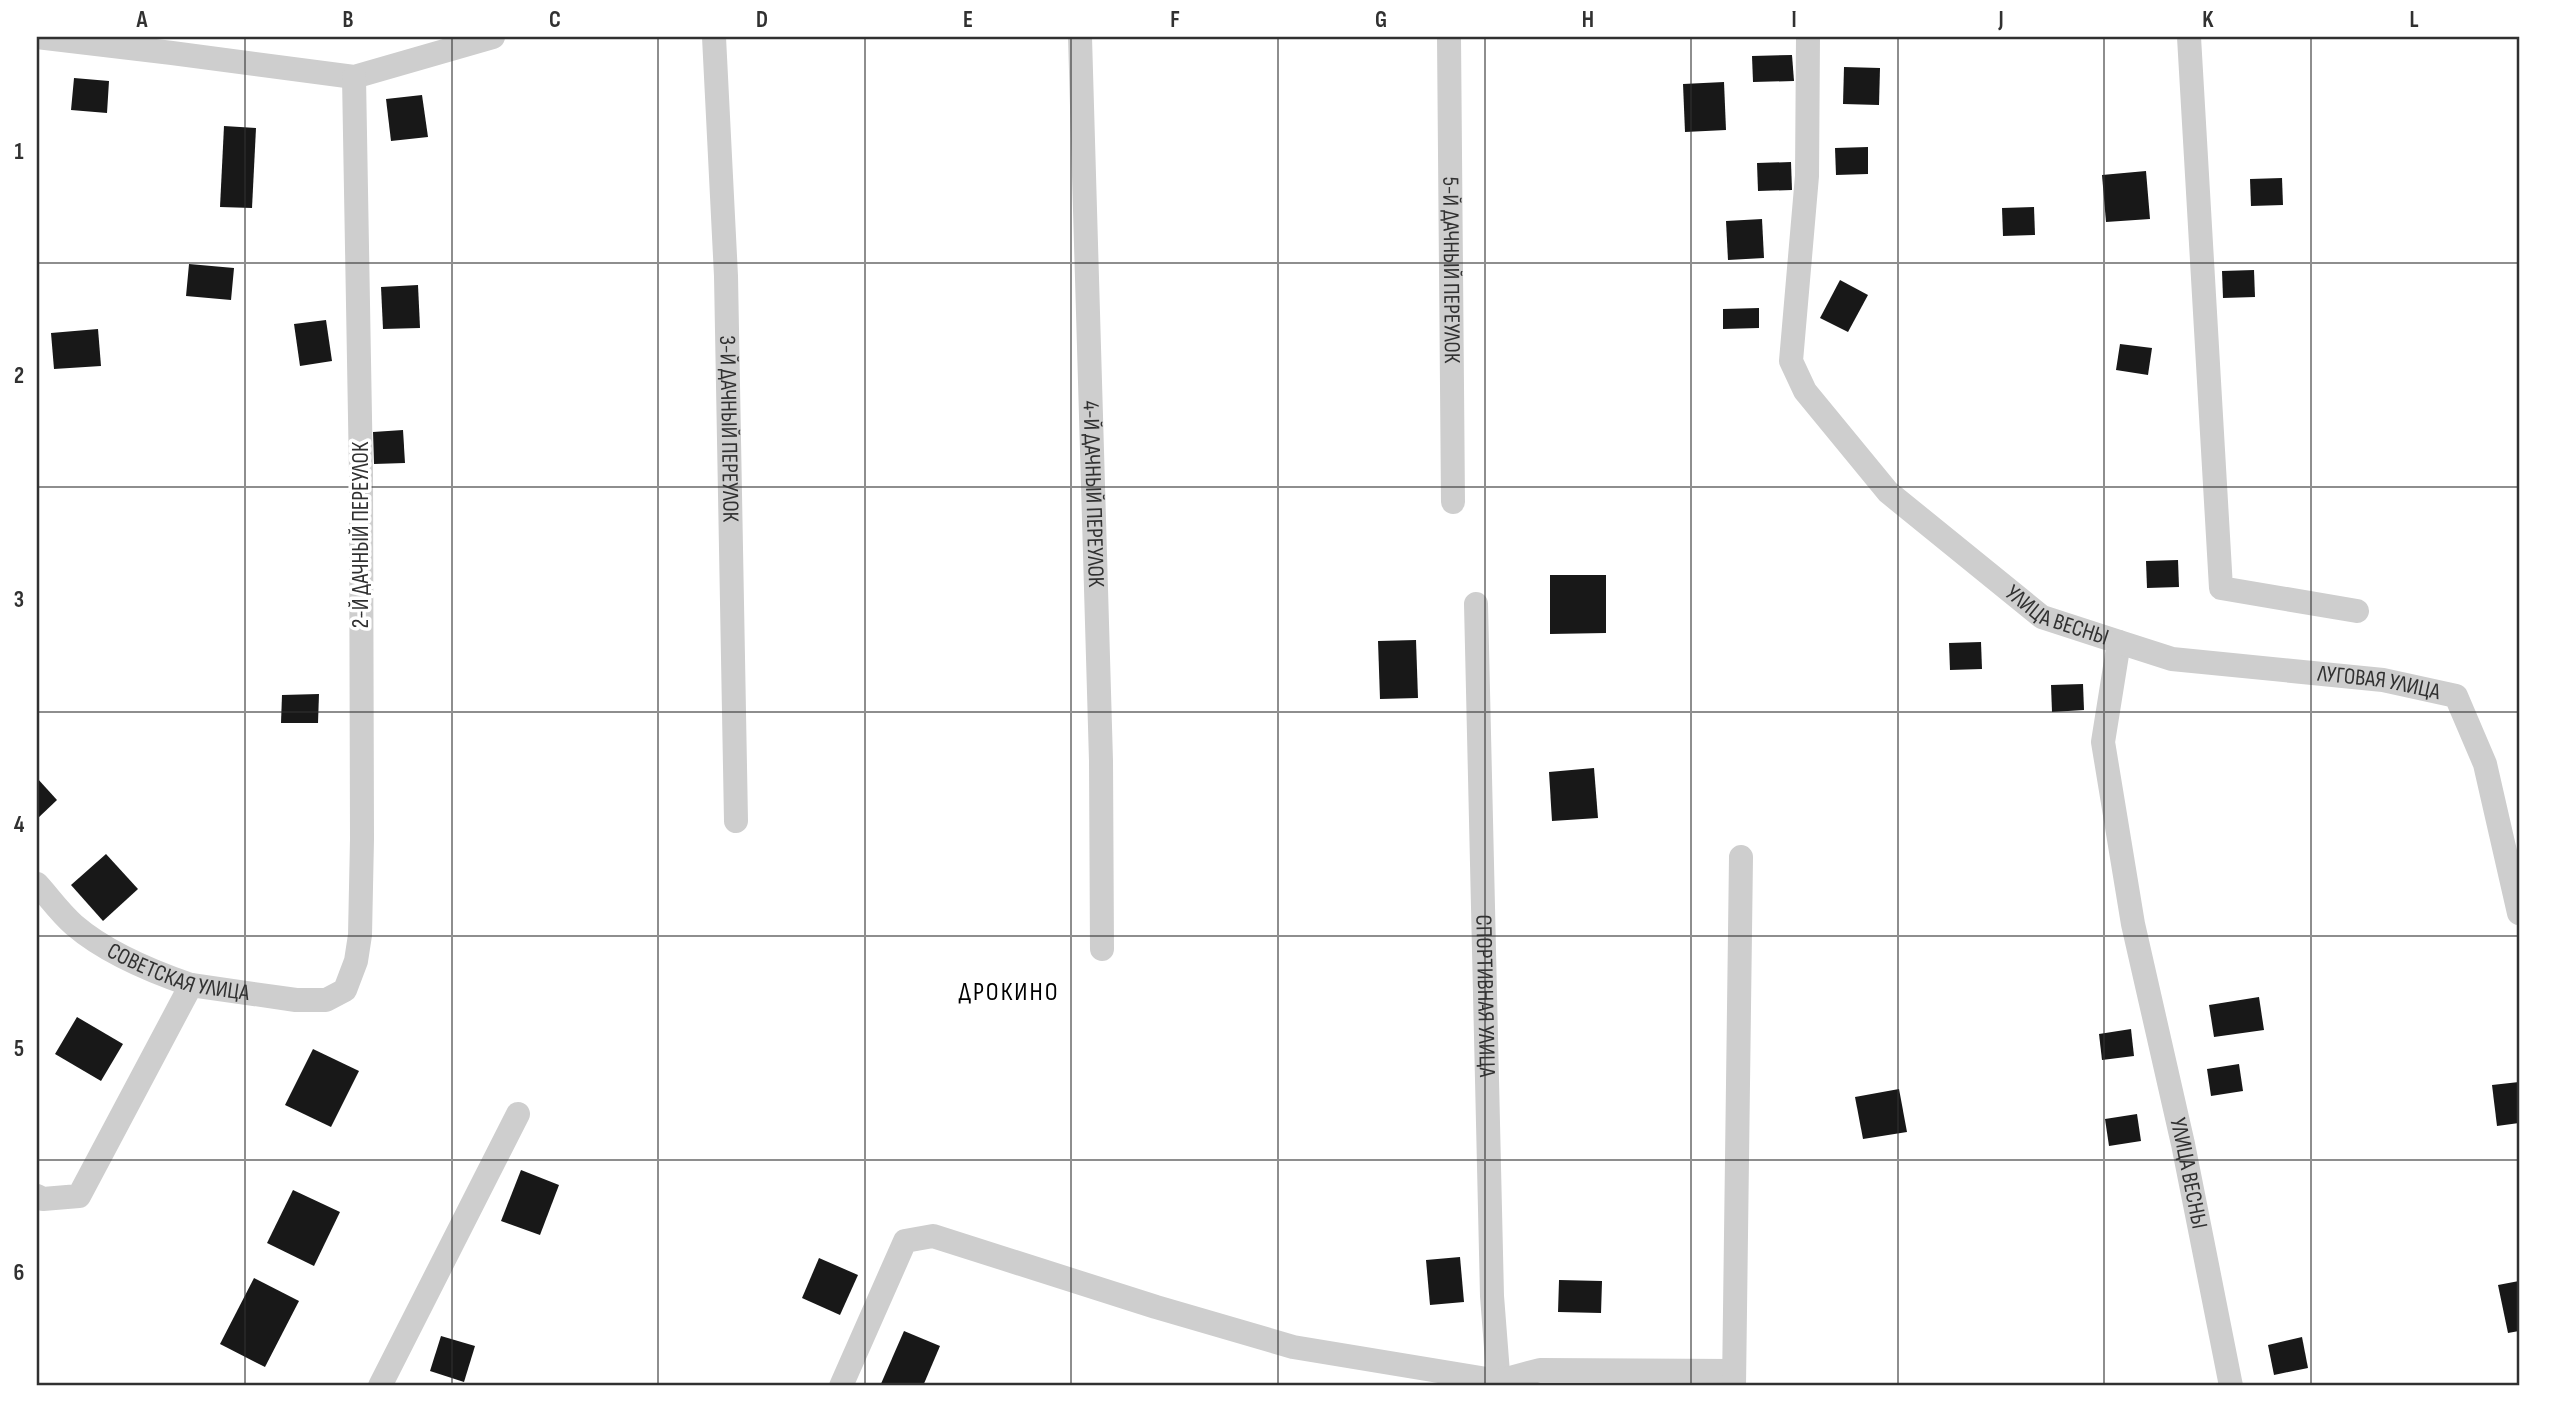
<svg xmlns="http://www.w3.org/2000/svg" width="2556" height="1423" font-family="'Sofia Sans Condensed',sans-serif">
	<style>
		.building { fill: #181818 }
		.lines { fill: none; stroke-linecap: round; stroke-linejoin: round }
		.minor { stroke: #cecece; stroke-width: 24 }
		.grid { fill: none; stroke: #313131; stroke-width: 2; stroke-opacity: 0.55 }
		.labels { text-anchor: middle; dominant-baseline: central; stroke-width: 7; stroke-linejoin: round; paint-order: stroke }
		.street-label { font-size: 23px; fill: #313131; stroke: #fff }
		.quarter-label { font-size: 26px; letter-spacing: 2px; fill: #000; stroke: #fff }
		.neatline { fill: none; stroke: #313131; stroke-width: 2.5 }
		.grid-label { font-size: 23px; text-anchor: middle; font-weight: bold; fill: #313131 }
	</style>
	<rect width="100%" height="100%" fill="#fff"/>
	<g class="building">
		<polygon points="1792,55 1794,81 1753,82 1752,56"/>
		<polygon points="1844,67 1880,68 1879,105 1843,104"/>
		<polygon points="74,78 109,81 107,113 71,110"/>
		<polygon points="1724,82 1726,130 1685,132 1683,84"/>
		<polygon points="422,95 428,137 391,141 386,99"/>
		<polygon points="224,126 256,128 252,208 220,207"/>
		<polygon points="1868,147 1868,174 1836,175 1835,148"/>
		<polygon points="1791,162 1792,190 1758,191 1757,163"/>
		<polygon points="2146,171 2150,219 2106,222 2102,175"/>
		<polygon points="2282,178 2283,205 2251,206 2250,179"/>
		<polygon points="2034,207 2035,235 2003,236 2002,208"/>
		<polygon points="1762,219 1764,258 1728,260 1726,221"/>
		<polygon points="189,264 234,268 231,300 186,296"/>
		<polygon points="2254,270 2255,297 2223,298 2222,271"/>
		<polygon points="1840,280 1868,295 1848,332 1820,318"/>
		<polygon points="418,285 420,328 383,329 381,287"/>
		<polygon points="1759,308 1759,328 1723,329 1723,309"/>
		<polygon points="326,320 332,361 300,366 294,324"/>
		<polygon points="98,329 101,366 54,369 51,333"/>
		<polygon points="2120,344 2152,348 2148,375 2116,370"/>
		<polygon points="403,430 405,463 374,464 373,432"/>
		<polygon points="2178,560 2179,587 2147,588 2146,561"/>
		<polygon points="1550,575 1606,575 1606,633 1550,634"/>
		<polygon points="1416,640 1418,698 1380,699 1378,641"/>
		<polygon points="1981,642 1982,669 1950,670 1949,643"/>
		<polygon points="2083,684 2084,710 2052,712 2051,685"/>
		<polygon points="319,694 318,723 281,723 282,695"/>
		<polygon points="1594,768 1598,818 1552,821 1549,772"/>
		<polygon points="37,778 57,800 37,819"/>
		<polygon points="106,854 138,889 103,921 71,885"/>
		<polygon points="2259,997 2264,1030 2214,1037 2209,1005"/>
		<polygon points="77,1017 123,1044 101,1081 55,1054"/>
		<polygon points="2131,1029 2134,1056 2102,1060 2099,1034"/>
		<polygon points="313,1049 359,1071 331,1127 285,1105"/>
		<polygon points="2239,1064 2243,1091 2211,1096 2207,1069"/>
		<polygon points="2519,1082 2519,1123 2497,1126 2492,1085"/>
		<polygon points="1899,1089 1907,1132 1863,1139 1855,1097"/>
		<polygon points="2137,1114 2141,1141 2109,1146 2105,1119"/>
		<polygon points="521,1170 559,1185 540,1235 501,1221"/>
		<polygon points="293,1190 340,1212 314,1266 267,1243"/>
		<polygon points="1460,1257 1464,1302 1430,1305 1426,1260"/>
		<polygon points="819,1258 858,1275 840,1315 802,1298"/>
		<polygon points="254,1278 299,1301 265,1367 220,1344"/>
		<polygon points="1559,1280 1602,1281 1601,1313 1558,1312"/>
		<polygon points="2519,1281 2519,1331 2508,1333 2498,1285"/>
		<polygon points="904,1331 940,1346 923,1386 880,1386"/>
		<polygon points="441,1336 475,1346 464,1382 430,1371"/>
		<polygon points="2302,1337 2308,1368 2274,1375 2268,1345"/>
	</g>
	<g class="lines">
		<g class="minor">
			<polyline points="37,37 172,53 354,77 493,37"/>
			<path id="s1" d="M714,37L726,276L736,821"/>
			<path id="s2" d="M1080,37L1101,761L1102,949"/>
			<path id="s3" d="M1449,37L1453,502"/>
			<path id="s4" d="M1808,37L1807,176L1791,361L1805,391L1888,492L2042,617L2119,642L2103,742L2133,924L2183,1144L2231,1386"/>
			<polyline points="2189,37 2221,588 2357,611"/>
			<path id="s5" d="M1476,604L1492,1296L1499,1386"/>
			<path id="s6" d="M2119,642L2172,659L2383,680L2456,696L2485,764L2519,913"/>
			<path id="s7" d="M37,884C49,897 60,913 74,925C104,951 153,972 191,985L296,1000H326L345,990L356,961L360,935L362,839L361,474L354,77"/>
			<polyline points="37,1196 43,1199 79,1196 191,985"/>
			<polyline points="380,1386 518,1114"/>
			<polyline points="841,1386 905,1241 933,1236 1156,1307 1293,1347 1499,1381 1540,1370 1734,1371"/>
			<polyline points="1734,1386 1741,857"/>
		</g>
	</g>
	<path class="grid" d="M245,37V1386M452,37V1386M658,37V1386M865,37V1386M1071,37V1386M1278,37V1386M1485,37V1386M1691,37V1386M1898,37V1386M2104,37V1386M2311,37V1386M37,263H2519M37,487H2519M37,712H2519M37,936H2519M37,1160H2519"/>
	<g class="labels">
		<g class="street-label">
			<text stroke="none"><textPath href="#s3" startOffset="233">5-Й ДАЧНЫЙ ПЕРЕУЛОК</textPath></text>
			<text stroke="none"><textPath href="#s1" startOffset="392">3-Й ДАЧНЫЙ ПЕРЕУЛОК</textPath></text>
			<text stroke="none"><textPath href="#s2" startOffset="457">4-Й ДАЧНЫЙ ПЕРЕУЛОК</textPath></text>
			<text transform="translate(361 535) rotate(-90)">2-Й ДАЧНЫЙ ПЕРЕУЛОК</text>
			<text stroke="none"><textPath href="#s4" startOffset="700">УЛИЦА ВЕСНЫ</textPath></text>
			<text stroke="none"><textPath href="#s6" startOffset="264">ЛУГОВАЯ УЛИЦА</textPath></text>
			<text stroke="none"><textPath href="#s7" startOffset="172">СОВЕТСКАЯ УЛИЦА</textPath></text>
			<text stroke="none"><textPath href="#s5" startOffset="392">СПОРТИВНАЯ УЛИЦА</textPath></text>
			<text stroke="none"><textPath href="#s4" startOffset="1309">УЛИЦА ВЕСНЫ</textPath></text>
		</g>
		<g class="quarter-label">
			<text x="1009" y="992">ДРОКИНО</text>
		</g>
	</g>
	<rect width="2556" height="1423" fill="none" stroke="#ffffff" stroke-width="77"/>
	<rect x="38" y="38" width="2480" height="1346" class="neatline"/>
	<g class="grid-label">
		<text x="142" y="27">A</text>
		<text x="348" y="27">B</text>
		<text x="555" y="27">C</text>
		<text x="762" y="27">D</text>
		<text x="968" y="27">E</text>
		<text x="1175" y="27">F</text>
		<text x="1381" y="27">G</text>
		<text x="1588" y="27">H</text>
		<text x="1794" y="27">I</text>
		<text x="2001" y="27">J</text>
		<text x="2208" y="27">K</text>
		<text x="2414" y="27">L</text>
		<text x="19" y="159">1</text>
		<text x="19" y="383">2</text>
		<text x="19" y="607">3</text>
		<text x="19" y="832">4</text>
		<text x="19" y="1056">5</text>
		<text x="19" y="1280">6</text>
	</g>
</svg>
